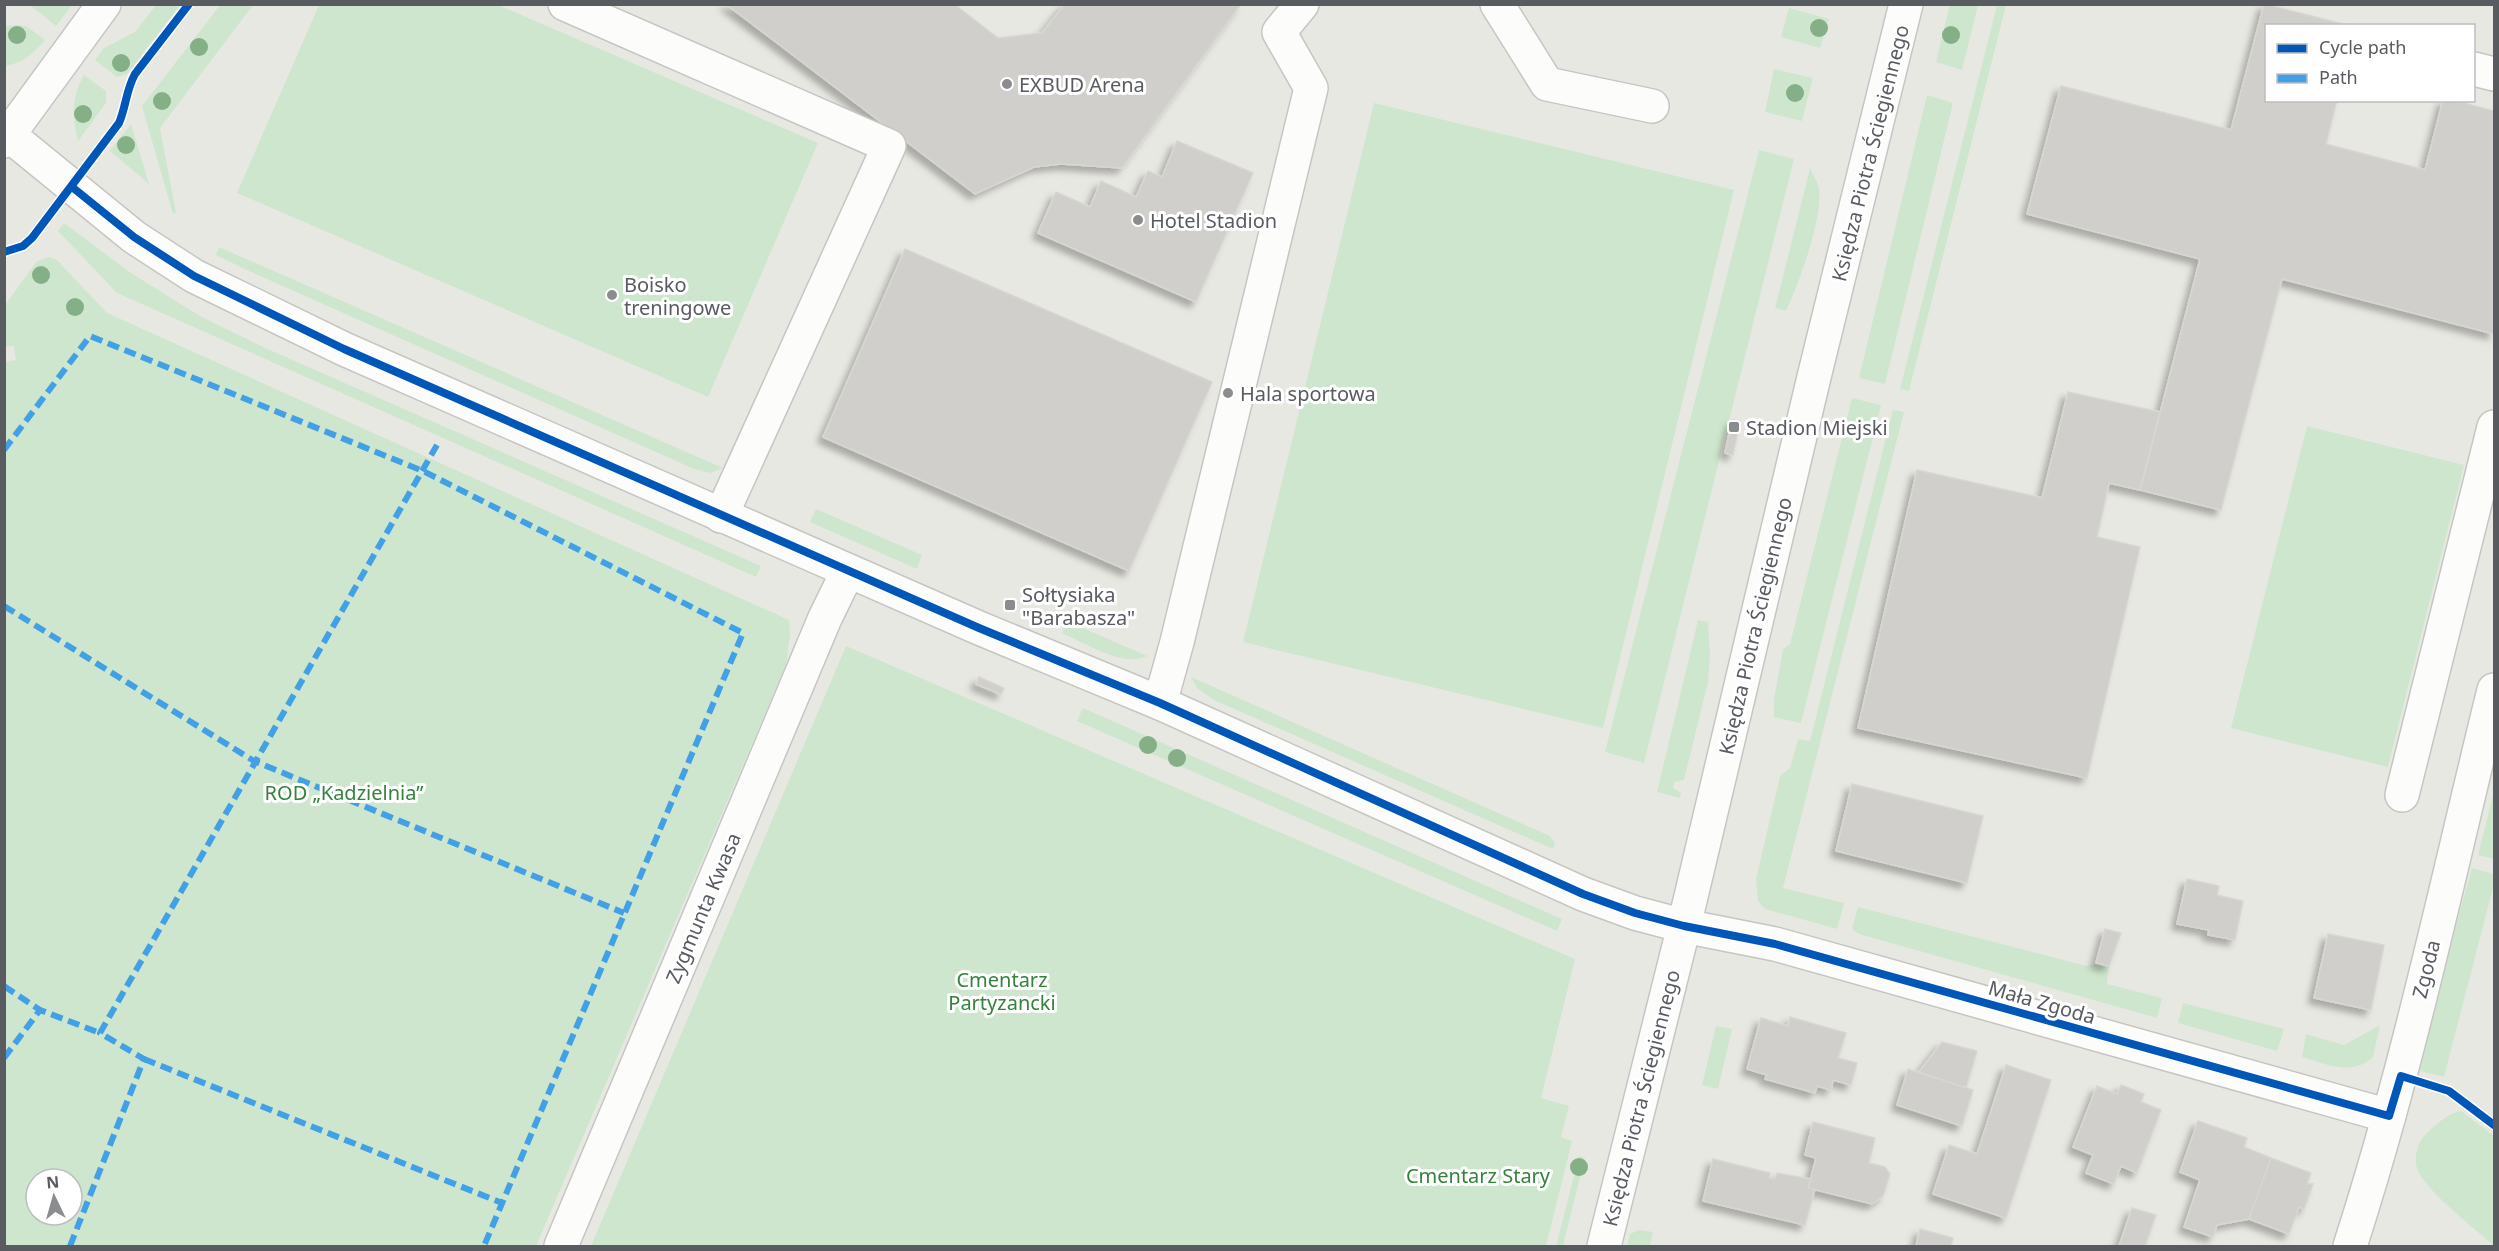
<svg xmlns="http://www.w3.org/2000/svg" width="2499" height="1251" font-family="'Noto Sans',sans-serif">
	<style>
		.green { fill: #cfe6ce; fill-rule: evenodd }
		.building { fill: #d0cfcc; stroke: #d8d6d2; stroke-width: 1.5; filter: url(#shadow) }
		.lines { fill: none; stroke-linecap: round; stroke-linejoin: round }
		.minor-casing { stroke: #c5c6c4; stroke-width: 36 }
		.minor { stroke: #fcfcfb; stroke-width: 33 }
		.quiet { stroke: #42a1e6; stroke-width: 6; stroke-dasharray: 12 6; stroke-linecap: butt }
		.cycleway-casing { stroke: #fff; stroke-width: 11 }
		.cycleway { stroke: #0057b8; stroke-width: 8 }
		.tree { fill: #85b087 }
		.poi-dot { fill: #8a8c8e; stroke: #fff; stroke-width: 2 }
		.labels { text-anchor: middle; dominant-baseline: central; stroke-width: 6; stroke-linejoin: round; paint-order: stroke }
		.poi-label { font-size: 20px; fill: #585b60; stroke: #fff; text-anchor: start }
		.street-label { font-size: 20px; fill: #585b60; stroke: #fff }
		.park-label { font-size: 20px; fill: #34833d; stroke: #fff }
	</style>
	<defs>
		<filter id="shadow"><feDropShadow dx="-5.5" dy="5.5" stdDeviation="3" flood-color="#0004"/></filter>
	</defs>
	<rect width="100%" height="100%" fill="#e8e8e2"/>
	<g class="green">
		<polygon points="221,4 253,5 160,128 176,213 173,214 142,106"/>
		<polygon points="1950,4 1978,5 1962,70 1936,62"/>
		<polygon points="30,5 72,5 56,26"/>
		<polygon points="156,5 180,5 127,74 117,77 95,60 104,48 135,32"/>
		<polygon points="319,5 498,5 818,143 708,397 237,193"/>
		<polygon points="1997,5 2006,5 1909,391 1900,389"/>
		<polygon points="1789,8 1829,19 1820,48 1781,37"/>
		<path d="M17,25L26,26L45,40C33,54 23,63 5,66V26Z"/>
		<polygon points="1774,69 1813,78 1802,121 1765,112"/>
		<path d="M84,75L106,91V103L78,141C72,116 71,98 84,75Z"/>
		<polygon points="1927,95 1953,103 1885,384 1859,378"/>
		<polygon points="1374,103 1734,190 1603,728 1243,642"/>
		<polygon points="131,124 149,184 110,151"/>
		<polygon points="1759,150 1794,159 1644,763 1605,752"/>
		<path d="M1810,168C1812,173 1816,179 1818,185C1826,211 1798,286 1786,311L1775,308Z"/>
		<polygon points="64,223 131,273 200,316 263,347 761,566 756,577 117,293 58,231"/>
		<polygon points="219,247 723,468 710,473 694,469 249,271 216,255"/>
		<path d="M49,257L57,260L107,313L789,620L790,634L786,665L536,1246H5L4,362L16,360L14,346L5,347V305L37,261ZM36,1179H72V1215H36Z"/>
		<polygon points="1852,398 1881,405 1801,723 1774,717 1774,699 1783,649 1790,644"/>
		<polygon points="1893,410 1904,412 1783,888 1844,903 1837,929 1765,909 1758,901 1756,879 1780,776 1790,768 1798,739 1810,741"/>
		<polygon points="2307,426 2464,465 2388,767 2231,728"/>
		<polygon points="816,509 922,555 917,569 810,522"/>
		<polygon points="1698,620 1708,622 1710,654 1708,682 1684,780 1674,782 1673,788 1681,793 1680,798 1657,792"/>
		<path d="M1067,621L1147,656C1123,668 1085,643 1062,633Z"/>
		<polygon points="846,646 1575,959 1541,1098 1569,1106 1561,1137 1572,1141 1546,1246 591,1246"/>
		<polygon points="1191,677 1550,836 1555,843 1553,849 1214,700 1197,688"/>
		<polygon points="1083,708 1562,919 1557,931 1077,721"/>
		<polygon points="2494,791 2494,859 2478,855"/>
		<polygon points="2472,868 2494,874 2494,884 2444,1077 2416,1070"/>
		<polygon points="1858,907 2087,966 2096,963 2109,966 2107,984 2162,998 2157,1018 1859,934 1852,929"/>
		<polygon points="2183,1003 2284,1029 2277,1051 2178,1023"/>
		<path d="M2380,1025L2373,1057C2352,1077 2326,1064 2302,1057L2306,1034L2344,1045Z"/>
		<polygon points="1716,1026 1732,1029 1718,1089 1702,1085"/>
		<path d="M2461,1111L2494,1136V1246C2477,1230 2427,1192 2418,1171C2413,1159 2417,1142 2427,1133C2438,1123 2446,1114 2461,1111Z"/>
		<polygon points="1579,1156 1585,1158 1563,1246 1556,1246"/>
		<polygon points="1639,1230 1653,1232 1650,1246 1627,1246 1630,1234"/>
	</g>
	<g class="building">
		<polygon points="726,4 954,4 998,38 1042,33 1065,4 1241,4 1122,168 1061,164 1034,167 975,194"/>
		<polygon points="2264,4 2351,26 2266,26 2266,100 2337,100 2326,144 2425,170 2443,100 2453,100 2494,111 2494,334 2282,279 2221,510 2140,490 2200,259 2027,214 2061,86 2231,130"/>
		<polygon points="1177,141 1253,173 1196,302 1038,233 1056,192 1090,207 1101,181 1136,197 1148,171 1162,177"/>
		<polygon points="905,249 1212,382 1129,571 823,437"/>
		<polygon points="2068,392 2160,412 2140,490 2109,483 2097,537 2140,547 2087,778 1858,728 1917,470 2042,498"/>
		<polygon points="1732,420 1740,421 1733,455 1725,453"/>
		<polygon points="979,677 1004,688 1001,694 976,684"/>
		<polygon points="1852,784 1983,816 1967,883 1836,851"/>
		<polygon points="2187,879 2219,886 2217,895 2243,901 2235,940 2208,935 2209,930 2177,924"/>
		<polygon points="2105,929 2121,933 2109,966 2096,963"/>
		<polygon points="2328,934 2384,945 2371,1010 2314,998"/>
		<polygon points="1790,1017 1846,1033 1838,1058 1857,1063 1851,1085 1833,1080 1831,1090 1817,1086 1815,1093 1765,1079 1767,1075 1747,1069 1761,1018 1788,1026"/>
		<polygon points="1942,1042 1977,1051 1966,1088 1919,1072"/>
		<polygon points="2006,1065 2051,1080 2006,1218 1933,1194 1949,1145 1977,1154"/>
		<polygon points="1908,1069 1973,1090 1962,1126 1897,1105"/>
		<polygon points="2121,1085 2144,1094 2141,1102 2161,1110 2137,1173 2121,1166 2114,1184 2086,1173 2093,1155 2073,1147 2097,1086 2117,1094"/>
		<polygon points="2198,1121 2247,1138 2244,1147 2271,1158 2249,1219 2217,1225 2213,1237 2184,1227 2200,1180 2180,1172"/>
		<polygon points="1813,1122 1875,1138 1869,1163 1885,1167 1890,1174 1883,1196 1872,1204 1808,1188 1816,1158 1805,1155"/>
		<polygon points="2271,1158 2311,1173 2307,1184 2313,1184 2304,1209 2299,1207 2289,1234 2249,1219"/>
		<polygon points="1713,1159 1770,1173 1769,1178 1775,1179 1777,1173 1811,1179 1808,1188 1815,1189 1805,1225 1703,1201"/>
		<polygon points="2132,1208 2156,1215 2145,1246 2119,1246"/>
		<polygon points="1920,1229 1953,1238 1951,1246 1916,1246"/>
	</g>
	<g class="lines">
		<g class="minor-casing">
			<g id="minor">
				<polyline points="565,4 889,146 721,516"/>
				<polyline points="1497,4 1547,84 1652,106"/>
				<polyline points="2474,69 2494,74"/>
				<polyline points="4,131 134,237 194,276 344,349 979,628 1160,703 1583,894 1635,913 1684,926 1775,944 2389,1116"/>
				<polyline points="4,141 104,4"/>
				<polyline points="1160,703 1177,642 1311,88 1279,32 1302,4"/>
				<polyline points="2402,795 2494,427"/>
				<polyline points="561,1246 825,618 848,571"/>
				<polyline points="1604,1246 1684,926 1814,377 1906,4"/>
				<path d="M2350,1246C2409,1064 2448,876 2494,690"/>
			</g>
		</g>
		<use href="#minor" class="minor"/>
		<g class="quiet">
			<polyline points="4,450 90,336 423,471 743,633 484,1246"/>
			<polyline points="4,606 254,761 624,913"/>
			<polyline points="4,986 40,1010"/>
			<polyline points="4,1058 40,1010 100,1033"/>
			<polyline points="144,1059 502,1203"/>
			<polyline points="70,1246 144,1059 100,1033 437,445"/>
		</g>
		<g class="cycleway-casing">
			<g id="cycleway">
				<polyline points="72,187 134,237 194,276 344,349 979,628 1160,703 1583,894 1635,913 1684,926 1775,944 2389,1116 2401,1076 2449,1091 2494,1125"/>
				<path d="M4,252L23,246L32,238L119,123C126,107 126,90 135,74L189,4"/>
			</g>
		</g>
		<use href="#cycleway" class="cycleway"/>
	</g>
	<g class="tree">
		<circle cx="1819" cy="28" r="9"/>
		<circle cx="17" cy="35" r="9"/>
		<circle cx="1951" cy="35" r="9"/>
		<circle cx="199" cy="47" r="9"/>
		<circle cx="121" cy="63" r="9"/>
		<circle cx="1795" cy="93" r="9"/>
		<circle cx="162" cy="101" r="9"/>
		<circle cx="83" cy="114" r="9"/>
		<circle cx="126" cy="145" r="9"/>
		<circle cx="41" cy="275" r="9"/>
		<circle cx="75" cy="307" r="9"/>
		<circle cx="1148" cy="745" r="9"/>
		<circle cx="1177" cy="758" r="9"/>
		<circle cx="1579" cy="1167" r="9"/>
	</g>
	<g class="poi-dot">
		<circle cx="1007" cy="84" r="6"/>
		<circle cx="1138" cy="220" r="6"/>
		<circle cx="612" cy="295" r="6"/>
		<circle cx="1228" cy="393" r="6"/>
		<rect x="1728" y="421" width="12" height="12" rx="3"/>
		<rect x="1004" y="599" width="12" height="12" rx="3"/>
	</g>
	<g class="labels">
		<g class="poi-label">
			<text x="1019" y="84">EXBUD Arena</text>
			<text x="1150" y="220">Hotel Stadion</text>
			<text x="624" y="284">Boisko<tspan x="624" dy="23">treningowe</tspan></text>
			<text x="1240" y="393">Hala sportowa</text>
			<text x="1746" y="427">Stadion Miejski</text>
			<text x="1022" y="594">Sołtysiaka<tspan x="1022" dy="23">"Barabasza"</tspan></text>
		</g>
		<g class="street-label">
			<text transform="translate(1870 153) rotate(-76)">Księdza Piotra Ściegiennego</text>
			<text transform="translate(1755 626) rotate(-77)">Księdza Piotra Ściegiennego</text>
			<text transform="translate(703 908) rotate(-67)">Zygmunta Kwasa</text>
			<text transform="translate(2426 969) rotate(-76)">Zgoda</text>
			<text transform="translate(2042 1002) rotate(16)">Mała Zgoda</text>
			<text transform="translate(1641 1098) rotate(-76)">Księdza Piotra Ściegiennego</text>
		</g>
		<g class="park-label">
			<text x="344" y="792">ROD „Kadzielnia”</text>
			<text x="1002" y="979">Cmentarz<tspan x="1002" dy="23">Partyzancki</tspan></text>
			<text x="1478" y="1175">Cmentarz Stary</text>
		</g>
	</g>
	<rect width="2499" height="1251" fill="none" stroke="#585b60" stroke-width="12"/>
	<rect x="2265" y="24" width="210" height="78" fill="#ffffff" stroke="#bcbdbf" stroke-width="1.5"/>
	<rect x="2277" y="44" width="30" height="9" fill="#0057b8" stroke="#bcbdbf" stroke-width="1.5"/>
	<text x="2319" y="54" font-size="18" fill="#585b60">Cycle path</text>
	<rect x="2277" y="74" width="30" height="9" fill="#42a1e6" stroke="#bcbdbf" stroke-width="1.5"/>
	<text x="2319" y="84" font-size="18" fill="#585b60">Path</text>
	<g transform="translate(54 1197) rotate(355)"><circle r="28" fill="#ffffff" stroke="#bcbdbf" stroke-width="1.5"/>
	<path d="M0-4.5L10 22L0 15L-10 22Z" fill="#8a8c8e"/>
	<text y="-9" font-size="16" font-weight="bold" text-anchor="middle" fill="#585b60">N</text>
	</g>
</svg>
